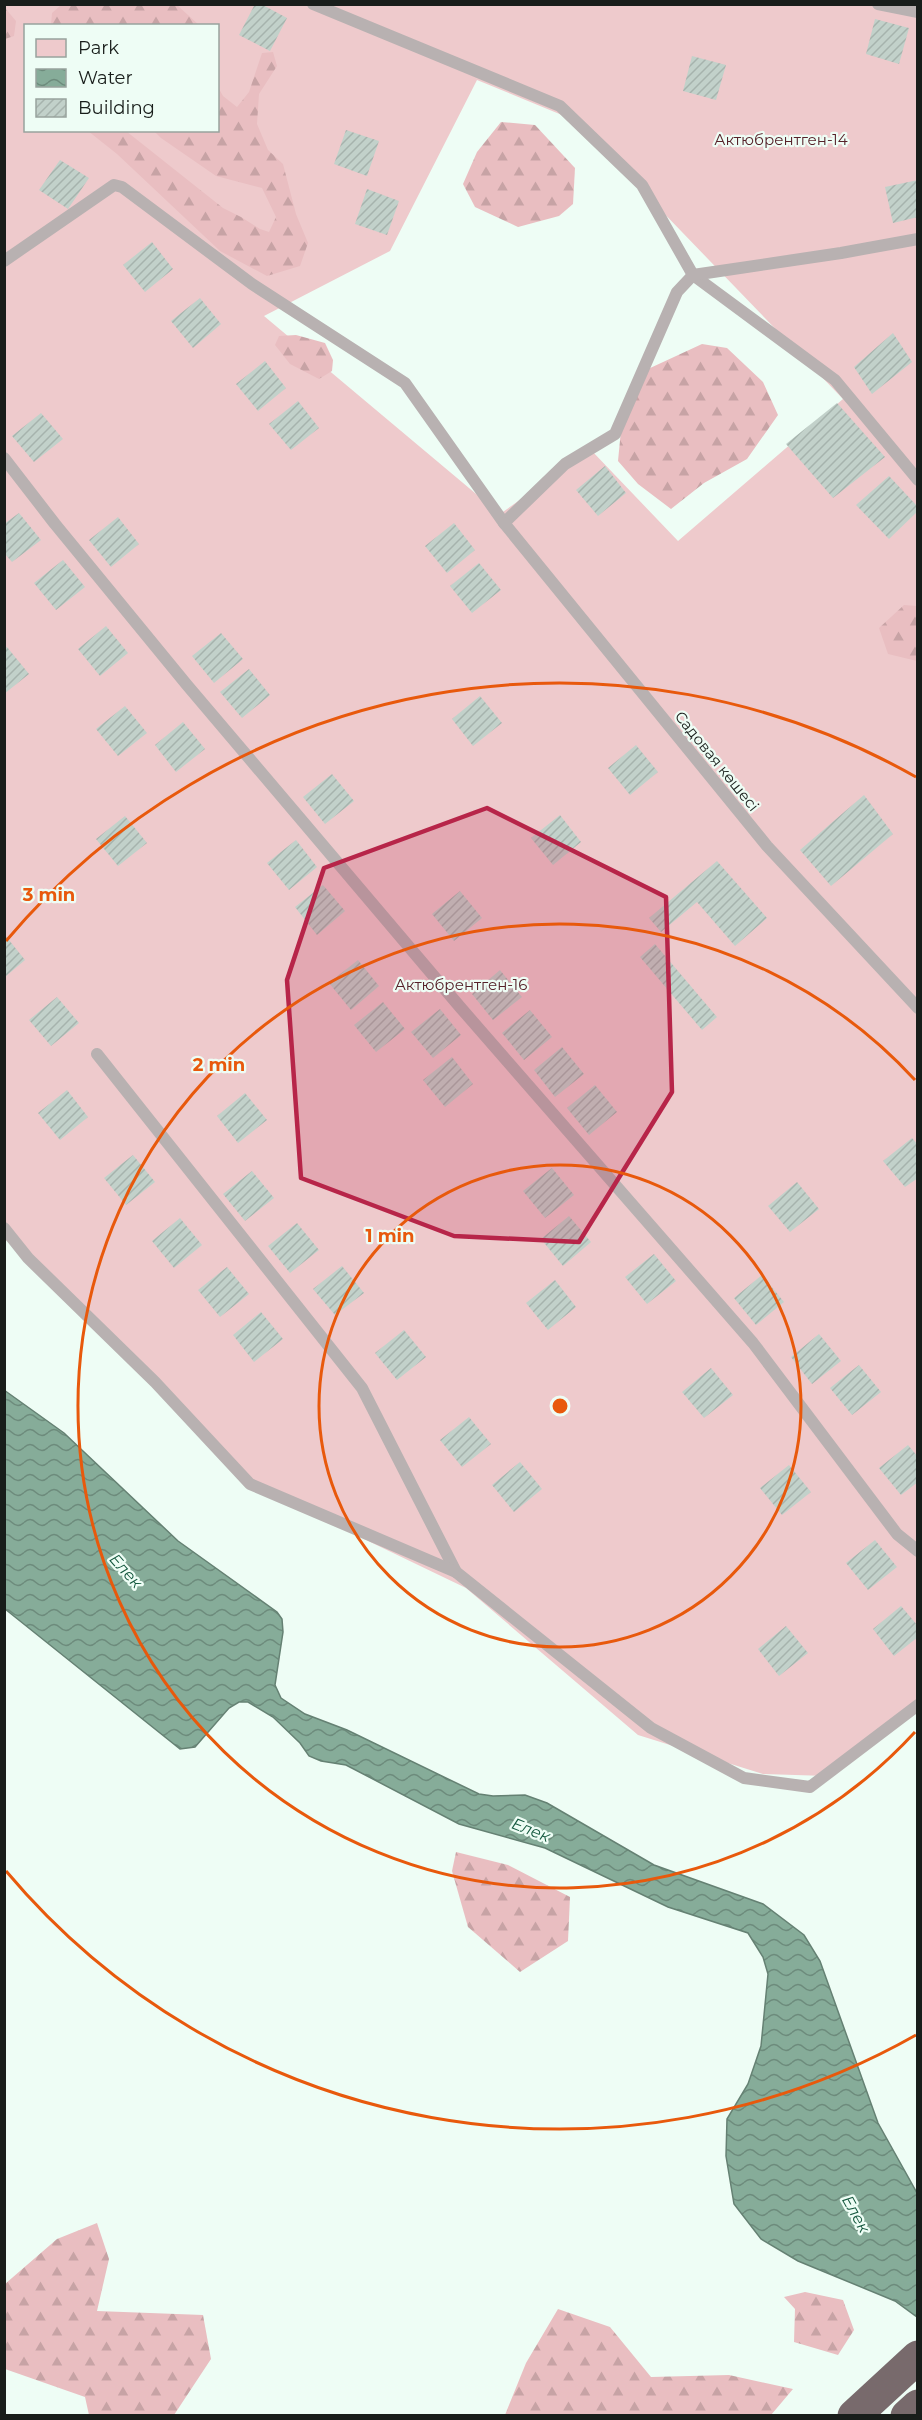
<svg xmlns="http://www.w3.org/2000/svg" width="922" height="2420" font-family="Montserrat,sans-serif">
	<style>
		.green { fill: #eecacc; fill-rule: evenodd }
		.forest { fill: url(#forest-firs) }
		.water { fill: url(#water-waves); stroke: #658173; stroke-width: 1.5 }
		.building { fill: url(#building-hatch) }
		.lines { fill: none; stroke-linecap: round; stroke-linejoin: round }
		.service { stroke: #b8b1b1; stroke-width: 12 }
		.trunk { stroke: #786a6c; stroke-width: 33 }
		.marked { fill: #b72549; fill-opacity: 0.2; stroke: #b72549; stroke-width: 4.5; stroke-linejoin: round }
		.ring { fill: none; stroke: #e8590c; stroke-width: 3 }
		.labels { text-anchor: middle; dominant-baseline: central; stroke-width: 4.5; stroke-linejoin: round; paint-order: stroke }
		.park-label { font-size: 15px; fill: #562129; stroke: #eefdf5 }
		.street-label { font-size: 15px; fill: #181d1a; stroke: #eefdf5 }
		.water-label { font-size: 16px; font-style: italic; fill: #14583e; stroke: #eefdf5 }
		.centre { fill: #e8590c; stroke: #eefdf5; stroke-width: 3 }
		.ring-label { font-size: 18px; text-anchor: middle; font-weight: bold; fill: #e8590c; stroke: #eefdf5; stroke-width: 4.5; stroke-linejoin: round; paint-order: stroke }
	</style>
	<defs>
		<pattern id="forest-firs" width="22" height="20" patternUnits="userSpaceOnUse" patternTransform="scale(1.5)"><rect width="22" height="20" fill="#e9bec1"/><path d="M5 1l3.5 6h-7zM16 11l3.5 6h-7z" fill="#c7a3a5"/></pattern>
		<pattern id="water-waves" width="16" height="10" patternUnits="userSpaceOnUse" patternTransform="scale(1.5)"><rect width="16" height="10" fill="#86ac99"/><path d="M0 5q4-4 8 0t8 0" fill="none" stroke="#6d8b7c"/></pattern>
		<pattern id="building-hatch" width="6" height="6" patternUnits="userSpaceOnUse" patternTransform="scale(1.5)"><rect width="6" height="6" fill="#c2d1ca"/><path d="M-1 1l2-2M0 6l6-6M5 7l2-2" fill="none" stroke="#a6b3ad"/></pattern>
	</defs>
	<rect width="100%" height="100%" fill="#eefdf5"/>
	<path class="green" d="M4,5H917V1707L827,1776L763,1774L638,1735L466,1588L264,1491L5,1239ZM26,26H218V130H26ZM477,80L574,120L843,399L678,541L591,450L500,514L264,316L390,251Z"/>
	<g class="forest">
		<polygon points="61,5 177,5 199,25 51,25 52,13"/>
		<polygon points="5,8 16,21 14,36 5,39"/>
		<polygon points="273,52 277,66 259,94 257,124 268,150 283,164 296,214 308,243 300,266 267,276 220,251 117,154 88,131 126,131 223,208 241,217 260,229 269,232 276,217 262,188 216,176 161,138 154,131 218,130 218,87 223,96 237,107 249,92 262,53"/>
		<polygon points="501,122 535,125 575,168 573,204 559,216 518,227 475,207 463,184 477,152"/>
		<polygon points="296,335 325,343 333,360 332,371 319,379 290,364 275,345 279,336"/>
		<polygon points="702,344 727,348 763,382 778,415 747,459 704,483 671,509 638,484 618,461 622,420 648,369"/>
		<polygon points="904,605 917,606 917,661 888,654 879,628"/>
		<polygon points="456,1852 508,1865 570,1897 568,1941 520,1972 468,1927 452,1871"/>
		<polygon points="97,2223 109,2259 97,2311 203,2315 211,2359 174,2415 89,2415 85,2397 5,2369 5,2284 57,2239"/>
		<polygon points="805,2292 843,2300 854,2330 838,2355 794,2342 795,2309 784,2297"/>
		<polygon points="558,2309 610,2327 651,2377 729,2375 793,2389 771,2415 505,2415 526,2363"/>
	</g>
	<polygon class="water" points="4,1390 64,1433 178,1541 277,1612 282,1619 283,1632 275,1685 281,1698 305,1714 347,1730 479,1794 493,1796 525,1795 547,1803 654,1865 763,1904 804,1935 820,1961 878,2123 917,2193 917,2317 895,2301 798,2261 761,2239 734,2204 726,2156 727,2119 748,2084 761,2046 768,1974 763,1957 748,1933 668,1907 545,1848 459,1824 346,1765 321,1761 309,1756 300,1743 273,1717 248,1702 239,1702 229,1708 195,1747 180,1749 5,1609"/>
	<g class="building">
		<polygon points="255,4 261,4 287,18 270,51 239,35"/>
		<polygon points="875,19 909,28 899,64 866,54"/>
		<polygon points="692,56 726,65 716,100 683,91"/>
		<polygon points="346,130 379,141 367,176 334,164"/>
		<polygon points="60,160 89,178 68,209 39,190"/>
		<polygon points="918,180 918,217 893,223 885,187"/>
		<polygon points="367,189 399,201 387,235 355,224"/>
		<polygon points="152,242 173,269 145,292 123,265"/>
		<polygon points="200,298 221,324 193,348 171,321"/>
		<polygon points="893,333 912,362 872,394 854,367"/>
		<polygon points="265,361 286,388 258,411 236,384"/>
		<polygon points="298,401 319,428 291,450 269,424"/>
		<polygon points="837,403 885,457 833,498 786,444"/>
		<polygon points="41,413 63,439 34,462 12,436"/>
		<polygon points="605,466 626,493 598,516 576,490"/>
		<polygon points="889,476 918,507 918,511 889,539 856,505"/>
		<polygon points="19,513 41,540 12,562 4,553 4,524"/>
		<polygon points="118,517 139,544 111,567 89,540"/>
		<polygon points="454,523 475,550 447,573 425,546"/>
		<polygon points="63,560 85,587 56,610 34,583"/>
		<polygon points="479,563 501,590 472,613 450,586"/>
		<polygon points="106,626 128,653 100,676 78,649"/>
		<polygon points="221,633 243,659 214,683 192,656"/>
		<polygon points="7,647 29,674 4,694 4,649"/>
		<polygon points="249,669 270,695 242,718 220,692"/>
		<polygon points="480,696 502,723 473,746 452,719"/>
		<polygon points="125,706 147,733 118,756 96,729"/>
		<polygon points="183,722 205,749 176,772 155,745"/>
		<polygon points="636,745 658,772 630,795 608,768"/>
		<polygon points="332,774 354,801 325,824 303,797"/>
		<polygon points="864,795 893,834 831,886 800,850"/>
		<polygon points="560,815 581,842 553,865 531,838"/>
		<polygon points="125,816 147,843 118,866 96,839"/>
		<polygon points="296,840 317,867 289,890 267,863"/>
		<polygon points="717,861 767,918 735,946 697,902 661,932 649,918"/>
		<polygon points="323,885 345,911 317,935 295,907"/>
		<polygon points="460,891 482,918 454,941 432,914"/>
		<polygon points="5,935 25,960 5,977"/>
		<polygon points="655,944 717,1017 702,1030 640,957"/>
		<polygon points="358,960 379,986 351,1010 329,983"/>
		<polygon points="500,970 522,997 493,1020 472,994"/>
		<polygon points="57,997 79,1023 51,1046 29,1020"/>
		<polygon points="383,1002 405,1029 376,1052 354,1025"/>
		<polygon points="440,1009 461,1035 433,1058 411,1032"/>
		<polygon points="530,1010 552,1037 524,1060 502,1033"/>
		<polygon points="562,1047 584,1074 555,1097 534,1070"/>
		<polygon points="452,1057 473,1084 445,1107 423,1080"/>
		<polygon points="595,1085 617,1112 589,1135 567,1108"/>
		<polygon points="67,1090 88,1117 60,1140 38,1113"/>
		<polygon points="245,1093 267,1120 238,1143 217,1116"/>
		<polygon points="912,1138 918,1145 918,1178 905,1187 883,1161"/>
		<polygon points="133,1155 155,1182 126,1205 104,1178"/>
		<polygon points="552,1168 574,1195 545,1218 523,1191"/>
		<polygon points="252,1171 274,1198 245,1221 223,1194"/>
		<polygon points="797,1182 819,1209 790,1232 768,1206"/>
		<polygon points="569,1216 591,1242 563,1266 541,1239"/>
		<polygon points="180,1218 202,1245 174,1268 152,1241"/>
		<polygon points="297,1223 319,1250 290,1273 268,1246"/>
		<polygon points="654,1254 676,1281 647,1304 625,1277"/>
		<polygon points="342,1266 364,1293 335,1315 313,1289"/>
		<polygon points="227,1267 249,1294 220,1317 198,1290"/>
		<polygon points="762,1275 784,1302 756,1325 734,1298"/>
		<polygon points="555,1280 576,1307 548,1330 526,1303"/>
		<polygon points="261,1312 283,1339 254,1362 233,1335"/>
		<polygon points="404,1330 426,1357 397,1380 375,1353"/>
		<polygon points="819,1334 841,1361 812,1384 791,1357"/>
		<polygon points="859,1365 881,1392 852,1415 830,1388"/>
		<polygon points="711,1368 733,1395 704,1418 682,1392"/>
		<polygon points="469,1417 491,1444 462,1467 440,1440"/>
		<polygon points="908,1445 918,1457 918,1482 901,1495 879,1468"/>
		<polygon points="520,1462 542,1489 514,1512 492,1485"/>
		<polygon points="789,1465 811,1492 782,1515 760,1488"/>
		<polygon points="875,1540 897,1567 868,1590 846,1563"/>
		<polygon points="901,1606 918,1626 918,1637 894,1656 873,1629"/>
		<polygon points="786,1626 808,1653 779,1676 758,1649"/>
	</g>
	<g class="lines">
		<g class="service">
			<polyline points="313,4 560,106 642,185 693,275 835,380 918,480"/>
			<polyline points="878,4 918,12"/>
			<polyline points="4,261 114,185 122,187 252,284 405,383 504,523 565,464 615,434 677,292 693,275 841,253 918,239"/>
			<polyline points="4,458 55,524 187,685 460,1007 753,1343 897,1534 918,1551"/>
			<polyline points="504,523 767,846 918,1008"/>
			<polyline points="97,1054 362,1388 456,1572 651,1728 744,1778 810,1787 918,1705"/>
			<polyline points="4,1228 28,1258 155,1382 250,1484 456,1572"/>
		</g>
		<g class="trunk">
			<polyline points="854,2416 918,2357"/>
			<polyline points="907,2416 918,2406"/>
		</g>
	</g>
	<path class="marked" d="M487,808L666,897L672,1092L579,1242L454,1236L301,1178L287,980L324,868Z"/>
	<g class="ring">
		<circle cx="560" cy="1406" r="241"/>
		<path d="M915 1732A482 482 0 1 1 915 1080"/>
		<path d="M916 2035A723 723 0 0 1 6 1871M6 941A723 723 0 0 1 916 777"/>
	</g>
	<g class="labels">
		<g class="park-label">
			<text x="781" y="139">Актюбрентген-14</text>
			<text x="461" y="984">Актюбрентген-16</text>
		</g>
		<g class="street-label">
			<text transform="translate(717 761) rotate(51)">Садовая көшесі</text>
		</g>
		<g class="water-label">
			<text transform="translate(126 1571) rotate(48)">Елек</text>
			<text transform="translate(531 1830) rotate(22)">Елек</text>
			<text transform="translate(856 2214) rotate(61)">Елек</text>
		</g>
	</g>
	<circle cx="560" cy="1406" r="9" class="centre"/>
	<g class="ring-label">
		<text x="49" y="901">3 min</text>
		<text x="219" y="1071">2 min</text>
		<text x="390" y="1242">1 min</text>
	</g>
	<rect width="922" height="2420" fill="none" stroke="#181d1a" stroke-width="12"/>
	<rect x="24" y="24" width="195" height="108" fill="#eefdf5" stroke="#98a39d" stroke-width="1.5"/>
	<rect x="36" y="39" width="30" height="18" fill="#eecacc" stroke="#98a39d" stroke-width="1.5"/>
	<text x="78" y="54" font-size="18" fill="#181d1a">Park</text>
	<rect x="36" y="69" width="30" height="18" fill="url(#water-waves)" stroke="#98a39d" stroke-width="1.5"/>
	<text x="78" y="84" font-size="18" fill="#181d1a">Water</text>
	<rect x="36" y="99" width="30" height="18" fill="url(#building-hatch)" stroke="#98a39d" stroke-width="1.5"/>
	<text x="78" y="114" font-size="18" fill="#181d1a">Building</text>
</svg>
